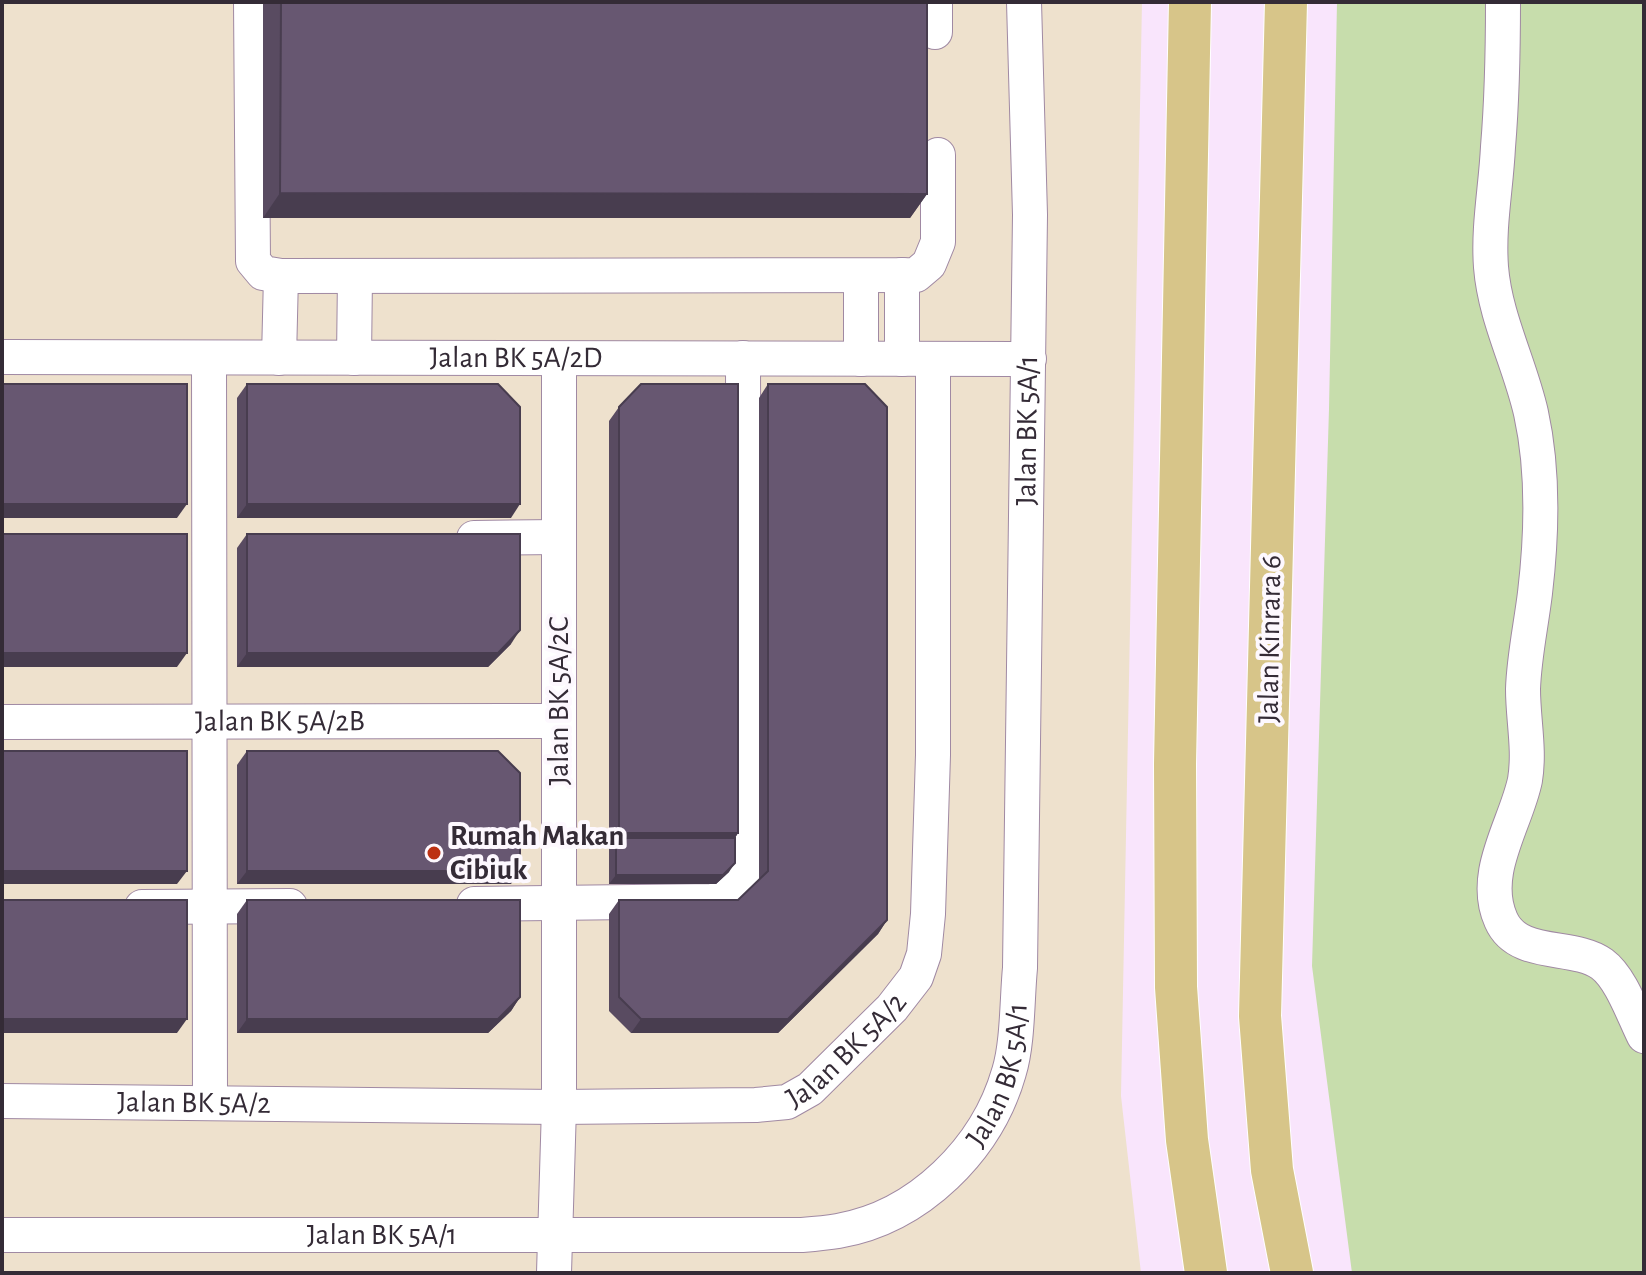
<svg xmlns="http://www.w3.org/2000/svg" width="1646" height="1275" font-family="'Alegreya Sans',sans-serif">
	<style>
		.commercial { fill: #eee1cd }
		.green { fill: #c7ddac }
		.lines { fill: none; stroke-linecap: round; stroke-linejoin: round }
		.minor-casing { stroke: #a089a3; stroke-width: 36 }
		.major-casing { stroke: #fff; stroke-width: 44 }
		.minor { stroke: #fff; stroke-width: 34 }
		.major { stroke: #d7c589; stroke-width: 42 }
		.wall { fill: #594b61 }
		.shaded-wall { fill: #483d4f }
		.building { fill: #675771; stroke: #483d4f; stroke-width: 2 }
		.poi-dot { fill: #bc3112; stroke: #fdf8fe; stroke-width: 3 }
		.labels { text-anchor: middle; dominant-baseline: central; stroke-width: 8; stroke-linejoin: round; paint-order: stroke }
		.street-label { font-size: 30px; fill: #342b36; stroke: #fdf8fe }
		.poi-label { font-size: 30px; font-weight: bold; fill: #342b36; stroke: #fdf8fe; text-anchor: start }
	</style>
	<rect width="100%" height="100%" fill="#f9e5fc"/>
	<polygon class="commercial" points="2,2 1142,2 1121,1096 1141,1273 2,1273"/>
	<polygon class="green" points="1337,2 1644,2 1644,1273 1352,1273 1312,966 1329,409"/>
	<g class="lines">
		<g class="minor-casing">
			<g id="minor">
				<polyline points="251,2 253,261 263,273 281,276 916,275 929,264 938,242 938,155"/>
				<path d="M1503,2C1503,50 1502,99 1498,147C1496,188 1488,226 1491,267C1495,318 1520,364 1531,413C1544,472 1542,534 1535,593C1531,626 1524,657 1523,689C1523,720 1530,749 1525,780C1516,824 1480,873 1501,920C1518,959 1573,943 1602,964C1621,978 1633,1014 1644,1036"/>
				<polyline points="935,32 935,2"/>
				<polyline points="902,275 902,359"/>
				<path id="s1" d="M2,357L1029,359"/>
				<polyline points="209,358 210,1103"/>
				<polyline points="279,358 281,276"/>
				<polyline points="354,358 355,276"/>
				<polyline points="861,359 861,276"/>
				<polyline points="474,538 559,537"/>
				<path id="s2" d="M2,722L559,721"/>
				<polyline points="474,904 716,901 744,876 743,358"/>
				<polyline points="142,907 290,906"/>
				<path id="s3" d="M2,1101L559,1107L756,1105L787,1102L810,1089L892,1008L916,977L924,954L928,914L933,755V359"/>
				<path id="s4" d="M2,1235H802C814,1234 826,1233 838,1231C919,1217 987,1149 1009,1072C1018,1043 1017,998 1020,968L1030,215L1024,2"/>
				<polyline points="554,1273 559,1107 559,359"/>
			</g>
		</g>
		<g class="major-casing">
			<g id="major">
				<polyline points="1190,2 1175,764 1176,987 1187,1140 1206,1273"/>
				<polyline points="1286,2 1260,1016 1272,1170 1292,1273"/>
			</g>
		</g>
		<use href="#minor" class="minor"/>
		<use href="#major" class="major"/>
	</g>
	<g class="wall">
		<polygon points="263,2 927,2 927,194 910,218 263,218"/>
		<polygon points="247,384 511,518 237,518 237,398"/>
		<polygon points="768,384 887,920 878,934 778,1033 631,1033 609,1011 609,914 619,900 738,900 759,880 759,398"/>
		<polygon points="619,407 738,833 735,838 729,872 716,884 609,884 609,421"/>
		<polygon points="247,534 511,644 488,667 237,667 237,548"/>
		<polygon points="247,751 511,884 237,884 237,765"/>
		<polygon points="247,900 520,997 511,1011 488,1033 237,1033 237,914"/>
	</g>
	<g class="shaded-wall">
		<polygon points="280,193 927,194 910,218 263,218"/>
		<polygon points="2,504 187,504 177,518 2,518"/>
		<polygon points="247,504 520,504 511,518 237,518"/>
		<polygon points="520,630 511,644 488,667 237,667 247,653"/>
		<polygon points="2,653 187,653 177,667 2,667"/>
		<polygon points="619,833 738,833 729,847 616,838"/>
		<polygon points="735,863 729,872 716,884 609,884 616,875"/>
		<polygon points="2,871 187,871 177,884 2,884"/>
		<polygon points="247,871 520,871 511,884 237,884"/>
		<polygon points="887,920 878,934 778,1033 631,1033 641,1019"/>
		<polygon points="520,997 511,1011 488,1033 237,1033 247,1019"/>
		<polygon points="2,1019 187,1019 177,1033 2,1033"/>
	</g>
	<g class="building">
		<polygon points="281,2 927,2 927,194 280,193"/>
		<rect x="2" y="384" width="185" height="120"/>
		<polygon points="247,384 498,384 520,407 520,504 247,504"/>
		<polygon points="641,384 738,384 738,833 619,833 619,407"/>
		<polygon points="768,384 865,384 887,407 887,920 788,1019 641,1019 619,997 619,900 738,900 768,871"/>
		<rect x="2" y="534" width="185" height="119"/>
		<polygon points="247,534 520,534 520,630 498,653 247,653"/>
		<rect x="2" y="751" width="185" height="120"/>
		<polygon points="247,751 498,751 520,773 520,871 247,871"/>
		<polygon points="616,838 735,838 735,863 723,875 616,875"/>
		<rect x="2" y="900" width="185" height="119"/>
		<polygon points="247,900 520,900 520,997 498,1019 247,1019"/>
	</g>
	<circle class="poi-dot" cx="434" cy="853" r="8"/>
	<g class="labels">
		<g class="street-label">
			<text stroke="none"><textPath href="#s1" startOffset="514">Jalan BK 5A/2D</textPath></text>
			<text stroke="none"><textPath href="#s4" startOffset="1724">Jalan BK 5A/1</textPath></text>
			<text transform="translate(1270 639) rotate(-89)">Jalan Kinrara 6</text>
			<text transform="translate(559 701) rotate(-90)">Jalan BK 5A/2C</text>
			<text stroke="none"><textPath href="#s2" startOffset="278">Jalan BK 5A/2B</textPath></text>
			<text stroke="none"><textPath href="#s3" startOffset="864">Jalan BK 5A/2</textPath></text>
			<text stroke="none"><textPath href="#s4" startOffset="1076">Jalan BK 5A/1</textPath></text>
			<text stroke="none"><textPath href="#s3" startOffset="192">Jalan BK 5A/2</textPath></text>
			<text stroke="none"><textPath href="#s4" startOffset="380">Jalan BK 5A/1</textPath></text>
		</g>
		<g class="poi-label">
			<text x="450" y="836">Rumah Makan<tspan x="450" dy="34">Cibiuk</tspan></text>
		</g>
	</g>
	<rect width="1646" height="1275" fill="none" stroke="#342b36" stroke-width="8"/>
</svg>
